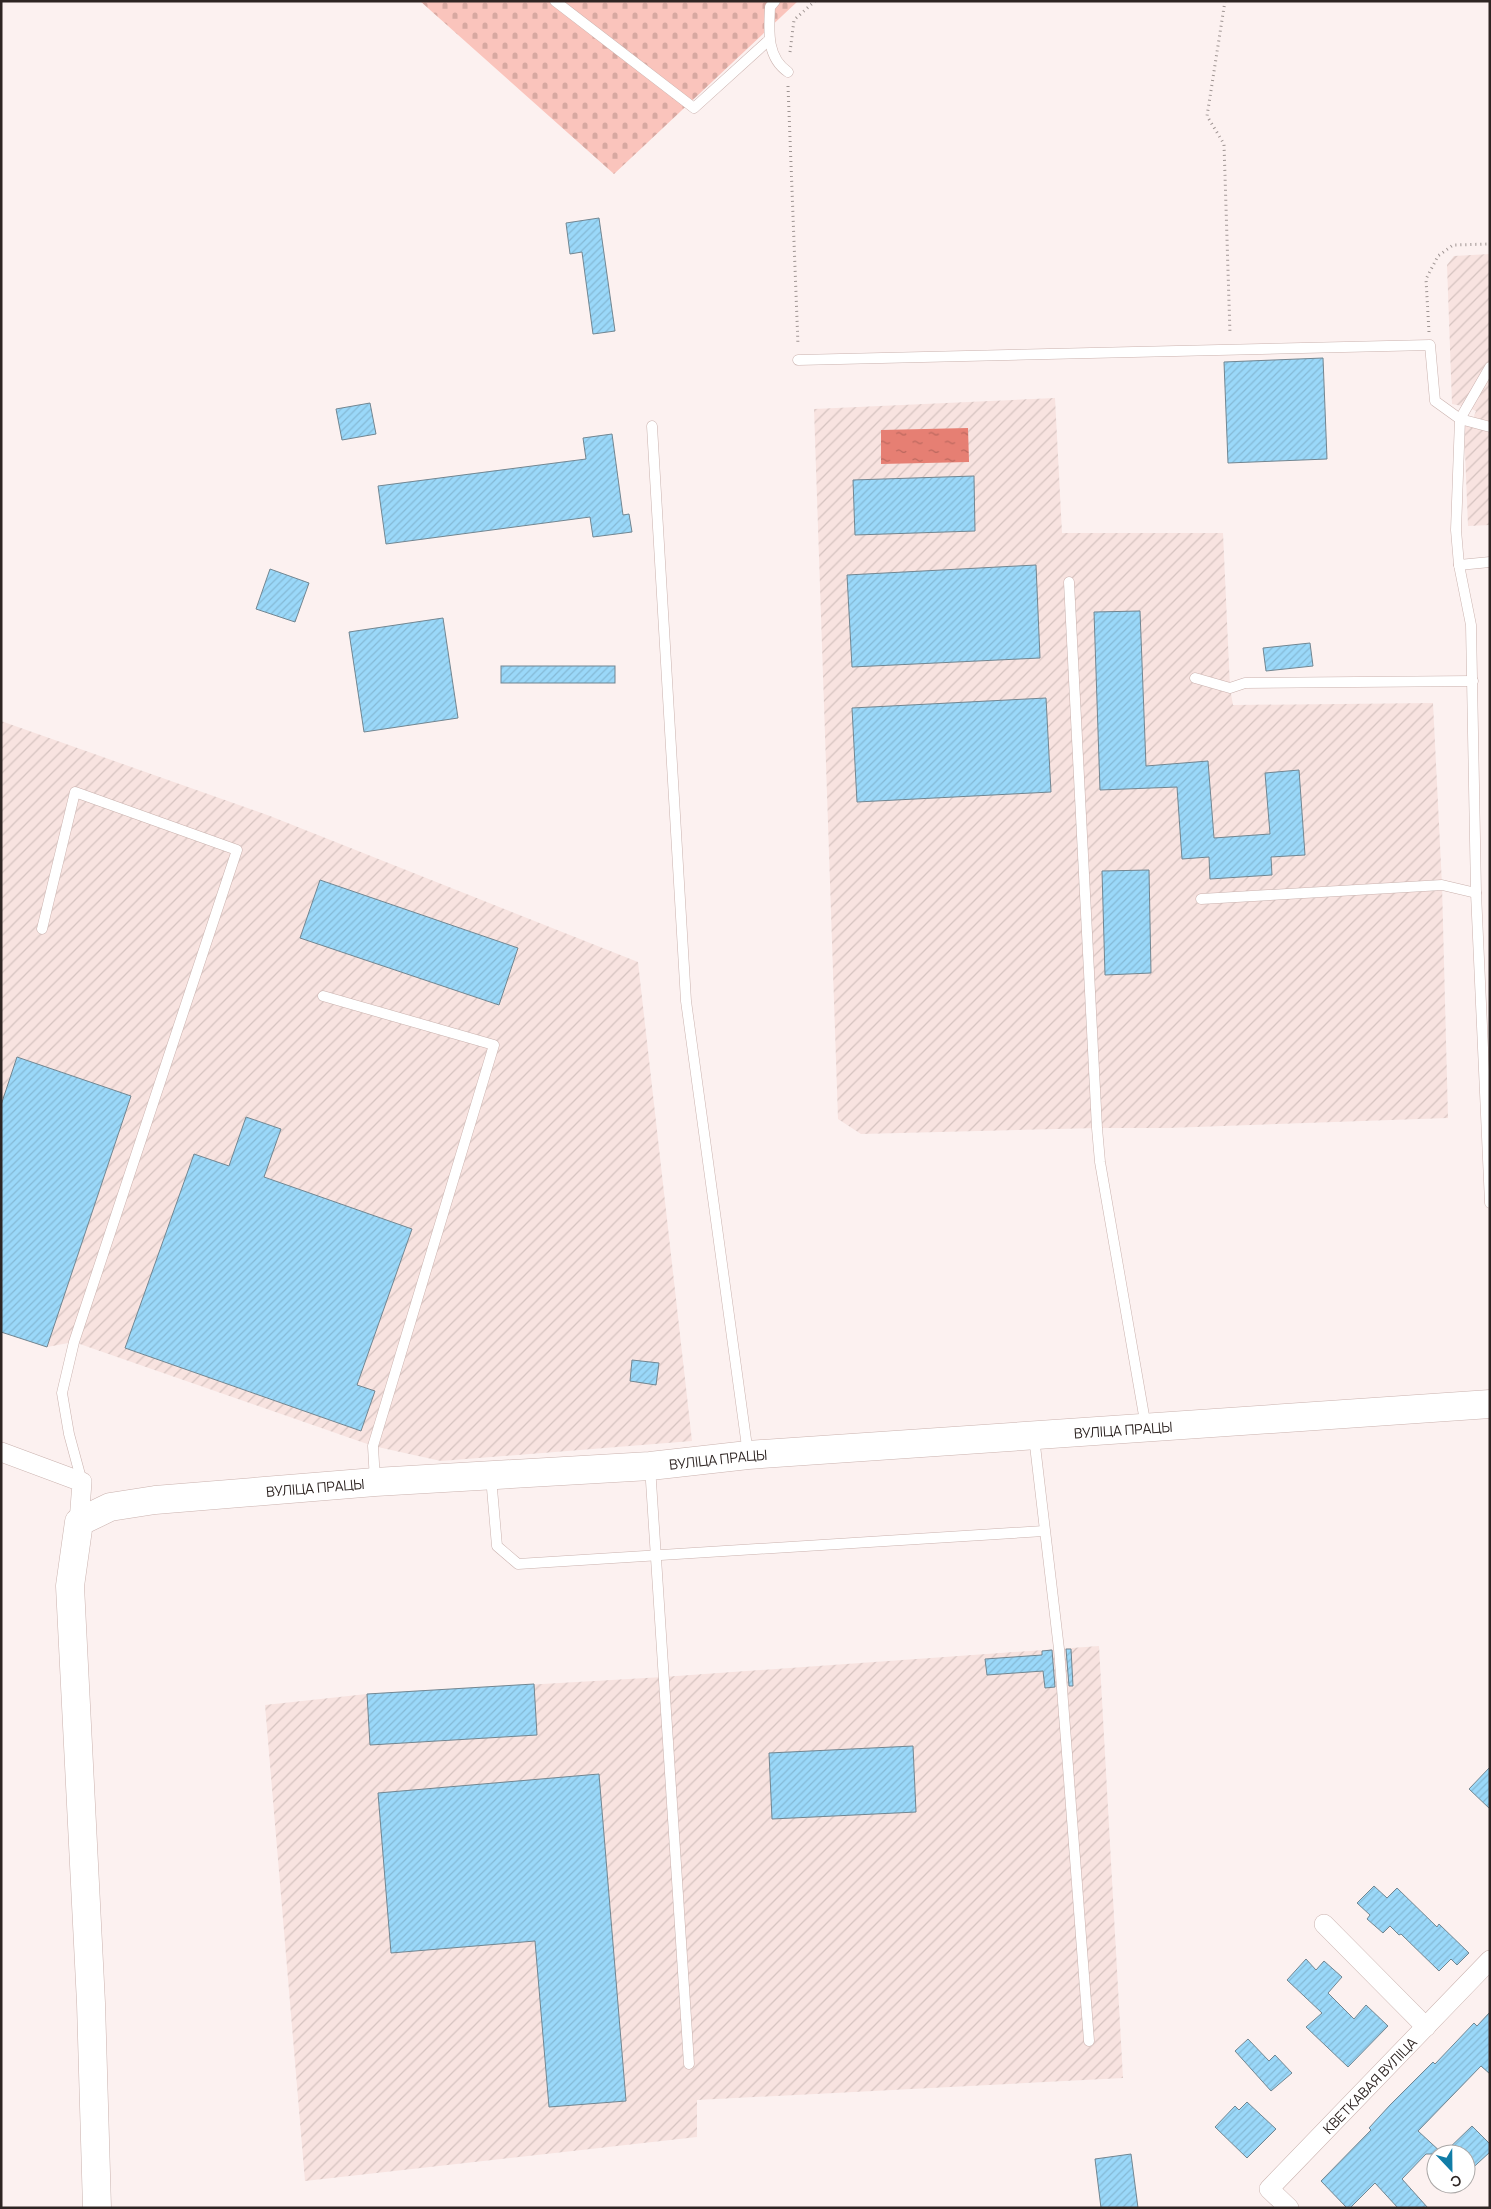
<svg xmlns="http://www.w3.org/2000/svg" width="1491" height="2209" font-family="Manrope,sans-serif">
	<style>
		.industrial { fill: url(#industrial-furrows) }
		.cemetery { fill: url(#cemetery-stones) }
		.water { fill: url(#water-ripples) }
		.building { fill: url(#building-hatch); stroke: #728691 }
		.lines { fill: none; stroke-linecap: round; stroke-linejoin: round }
		.lane-casing { stroke: #cab2ae; stroke-width: 11 }
		.street-casing { stroke: #cab2ae; stroke-width: 20 }
		.secondary-casing { stroke: #cab2ae; stroke-width: 29 }
		.path { stroke: #9e9492; stroke-width: 3; stroke-dasharray: 1 4; stroke-linecap: butt }
		.lane { stroke: #fff; stroke-width: 10 }
		.street { stroke: #fff; stroke-width: 19 }
		.secondary { stroke: #fff; stroke-width: 28 }
		.labels { text-anchor: middle; dominant-baseline: central; stroke-width: 5; stroke-linejoin: round; paint-order: stroke }
		.street-label { font-size: 14px; fill: #2e2523; stroke: #fff }
	</style>
	<defs>
		<pattern id="industrial-furrows" width="10" height="10" patternUnits="userSpaceOnUse" patternTransform="scale(1.25)"><rect width="10" height="10" fill="#f8e3e0"/><path d="M-1 1l2-2M0 10L10 0M9 11l2-2" fill="none" stroke="#d5c3c0"/></pattern>
		<pattern id="cemetery-stones" width="16" height="16" patternUnits="userSpaceOnUse" patternTransform="scale(1.25)"><rect width="16" height="16" fill="#fac4bc"/><path d="M2 7V4a2 2 0 0 1 4 0v3zM10 15v-3a2 2 0 0 1 4 0v3z" fill="#d7a8a1"/></pattern>
		<pattern id="water-ripples" width="26" height="14" patternUnits="userSpaceOnUse" patternTransform="scale(1.25)"><rect width="26" height="14" fill="#e67f73"/><path d="M2 4q2-2 4 0t4 0M15 11q2-2 4 0t4 0" fill="none" stroke="#bb685e"/></pattern>
		<pattern id="building-hatch" width="6" height="6" patternUnits="userSpaceOnUse" patternTransform="scale(1.25)"><rect width="6" height="6" fill="#9ad8f9"/><path d="M-1 1l2-2M0 6l6-6M5 7l2-2" fill="none" stroke="#85b9d5"/></pattern>
	</defs>
	<rect width="100%" height="100%" fill="#fcf1f0"/>
	<g class="industrial">
		<polygon points="1490,254 1490,525 1468,526 1464,427 1472,421 1476,411 1467,407 1452,404 1447,265 1454,256"/>
		<polygon points="1055,398 1062,533 1223,533 1230,688 1233,705 1433,703 1442,885 1448,1118 1168,1128 1097,1128 861,1134 838,1119 814,409"/>
		<polygon points="1,721 270,816 638,962 692,1441 441,1461 373,1446 74,1342 47,1347 1,1332"/>
		<polygon points="1099,1646 1123,2078 697,2100 697,2137 305,2181 265,1705 367,1694 663,1677"/>
	</g>
	<polygon class="cemetery" points="420,1 798,1 614,174"/>
	<polygon class="water" points="968,428 969,462 881,464 881,430"/>
	<g class="building">
		<polygon points="599,218 615,331 593,334 582,252 570,254 566,223"/>
		<polygon points="1323,358 1327,459 1228,463 1224,362"/>
		<polygon points="370,403 376,434 342,440 336,409"/>
		<polygon points="612,434 623,515 629,514 632,532 593,537 590,517 386,544 378,486 586,459 583,438"/>
		<polygon points="974,476 975,531 855,535 853,480"/>
		<polygon points="1036,565 1040,658 852,667 847,575"/>
		<polygon points="270,569 309,583 295,622 256,609"/>
		<polygon points="1140,611 1146,766 1208,761 1214,838 1270,834 1265,773 1299,770 1305,855 1271,857 1272,875 1210,879 1209,857 1182,859 1177,787 1100,790 1094,612"/>
		<polygon points="443,618 458,718 364,732 349,632"/>
		<polygon points="1310,643 1313,666 1266,671 1263,648"/>
		<rect x="501" y="666" width="114" height="17"/>
		<polygon points="1046,698 1051,792 857,802 852,708"/>
		<polygon points="1149,870 1151,973 1105,975 1102,871"/>
		<polygon points="320,880 518,948 499,1005 300,938"/>
		<polygon points="17,1057 131,1096 47,1347 1,1332 1,1105"/>
		<polygon points="246,1117 281,1129 264,1177 412,1229 357,1385 375,1391 361,1431 125,1348 194,1154 229,1166"/>
		<polygon points="632,1360 659,1363 656,1385 630,1381"/>
		<polygon points="1066,1649 1071,1649 1073,1686 1069,1686"/>
		<polygon points="1052,1650 1055,1687 1045,1688 1043,1671 987,1675 985,1659 1042,1655 1042,1651"/>
		<polygon points="534,1684 537,1735 370,1745 367,1694"/>
		<polygon points="913,1746 916,1812 772,1819 769,1753"/>
		<polygon points="1490,1767 1490,1809 1469,1789"/>
		<polygon points="599,1774 626,2101 549,2107 535,1941 391,1953 378,1793"/>
		<polygon points="1374,1886 1387,1898 1397,1888 1437,1927 1439,1924 1469,1953 1457,1965 1451,1959 1439,1971 1401,1934 1399,1935 1390,1926 1383,1933 1367,1919 1370,1915 1357,1903"/>
		<polygon points="1306,1959 1316,1970 1324,1961 1342,1977 1328,1993 1354,2019 1366,2005 1388,2026 1348,2067 1306,2027 1322,2013 1287,1980"/>
		<polygon points="1490,2012 1490,2074 1481,2066 1418,2131 1443,2154 1472,2126 1490,2144 1490,2152 1466,2174 1466,2154 1426,2154 1402,2179 1428,2208 1398,2208 1375,2183 1350,2208 1347,2208 1321,2181 1371,2130 1369,2128 1390,2105 1433,2062 1435,2064 1474,2023 1477,2026"/>
		<polygon points="1248,2039 1269,2061 1275,2055 1292,2073 1271,2091 1235,2051"/>
		<polygon points="1247,2102 1276,2129 1247,2158 1215,2127 1235,2106 1239,2110"/>
		<polygon points="1131,2154 1138,2208 1101,2208 1095,2159"/>
	</g>
	<g class="lines">
		<g class="lane-casing">
			<g id="lane">
				<polyline points="555,1 694,108 769,40"/>
				<path d="M775,1L770,7C769,30 766,57 788,72"/>
				<polyline points="798,360 1430,345 1435,401 1460,419 1490,427"/>
				<polyline points="652,426 686,1001 748,1454"/>
				<polyline points="1490,562 1459,565 1471,625 1476,893 1490,1203"/>
				<polyline points="1459,565 1456,530 1460,419 1490,367"/>
				<polyline points="1069,582 1097,1128 1100,1162 1146,1427"/>
				<polyline points="1195,678 1230,688 1245,683 1473,681"/>
				<polyline points="1201,899 1442,885 1476,893"/>
				<polyline points="42,929 75,792 237,850 74,1342 62,1393 69,1434 82,1482"/>
				<polyline points="323,996 494,1045 373,1446 375,1481"/>
				<polyline points="1034,1437 1059,1649 1089,2041"/>
				<polyline points="650,1466 689,2064"/>
				<polyline points="491,1477 497,1546 518,1564 1044,1531"/>
			</g>
		</g>
		<g class="street-casing">
			<g id="street">
				<polyline points="1,1452 82,1482 79,1522"/>
				<polyline points="1324,1924 1426,2027"/>
				<path id="s1" d="M1289,2208L1269,2189L1490,1960"/>
			</g>
		</g>
		<g class="secondary-casing">
			<g id="secondary">
				<path id="s2" d="M97,2208L91,2003L70,1586L79,1522L110,1507L155,1500L375,1482L650,1466L748,1455L1490,1404"/>
			</g>
		</g>
		<g class="path">
			<polyline points="1225,1 1207,116 1224,144 1230,334"/>
			<polyline points="790,52 794,20 815,1"/>
			<polyline points="788,86 798,345"/>
			<polyline points="1429,332 1426,279 1438,256 1453,245 1490,244"/>
		</g>
		<use href="#lane" class="lane"/>
		<use href="#street" class="street"/>
		<use href="#secondary" class="secondary"/>
	</g>
	<g class="labels">
		<g class="street-label">
			<text stroke="none"><textPath href="#s2" startOffset="1738">ВУЛІЦА ПРАЦЫ</textPath></text>
			<text stroke="none"><textPath href="#s2" startOffset="1332">ВУЛІЦА ПРАЦЫ</textPath></text>
			<text stroke="none"><textPath href="#s2" startOffset="928">ВУЛІЦА ПРАЦЫ</textPath></text>
			<text stroke="none"><textPath href="#s1" startOffset="172">КВЕТКАВАЯ ВУЛІЦА</textPath></text>
		</g>
	</g>
	<rect width="1491" height="2209" fill="none" stroke="#2e2523" stroke-width="5"/>
	<g transform="translate(1451 2169) rotate(158)"><circle r="24" fill="#ffffff" stroke="#aba8a7"/>
	<path d="M0-4L9 19L0 12L-9 19Z" fill="#117da7"/>
	<text y="-8" font-size="14" font-weight="bold" text-anchor="middle" fill="#2e2523">С</text>
	</g>
</svg>
